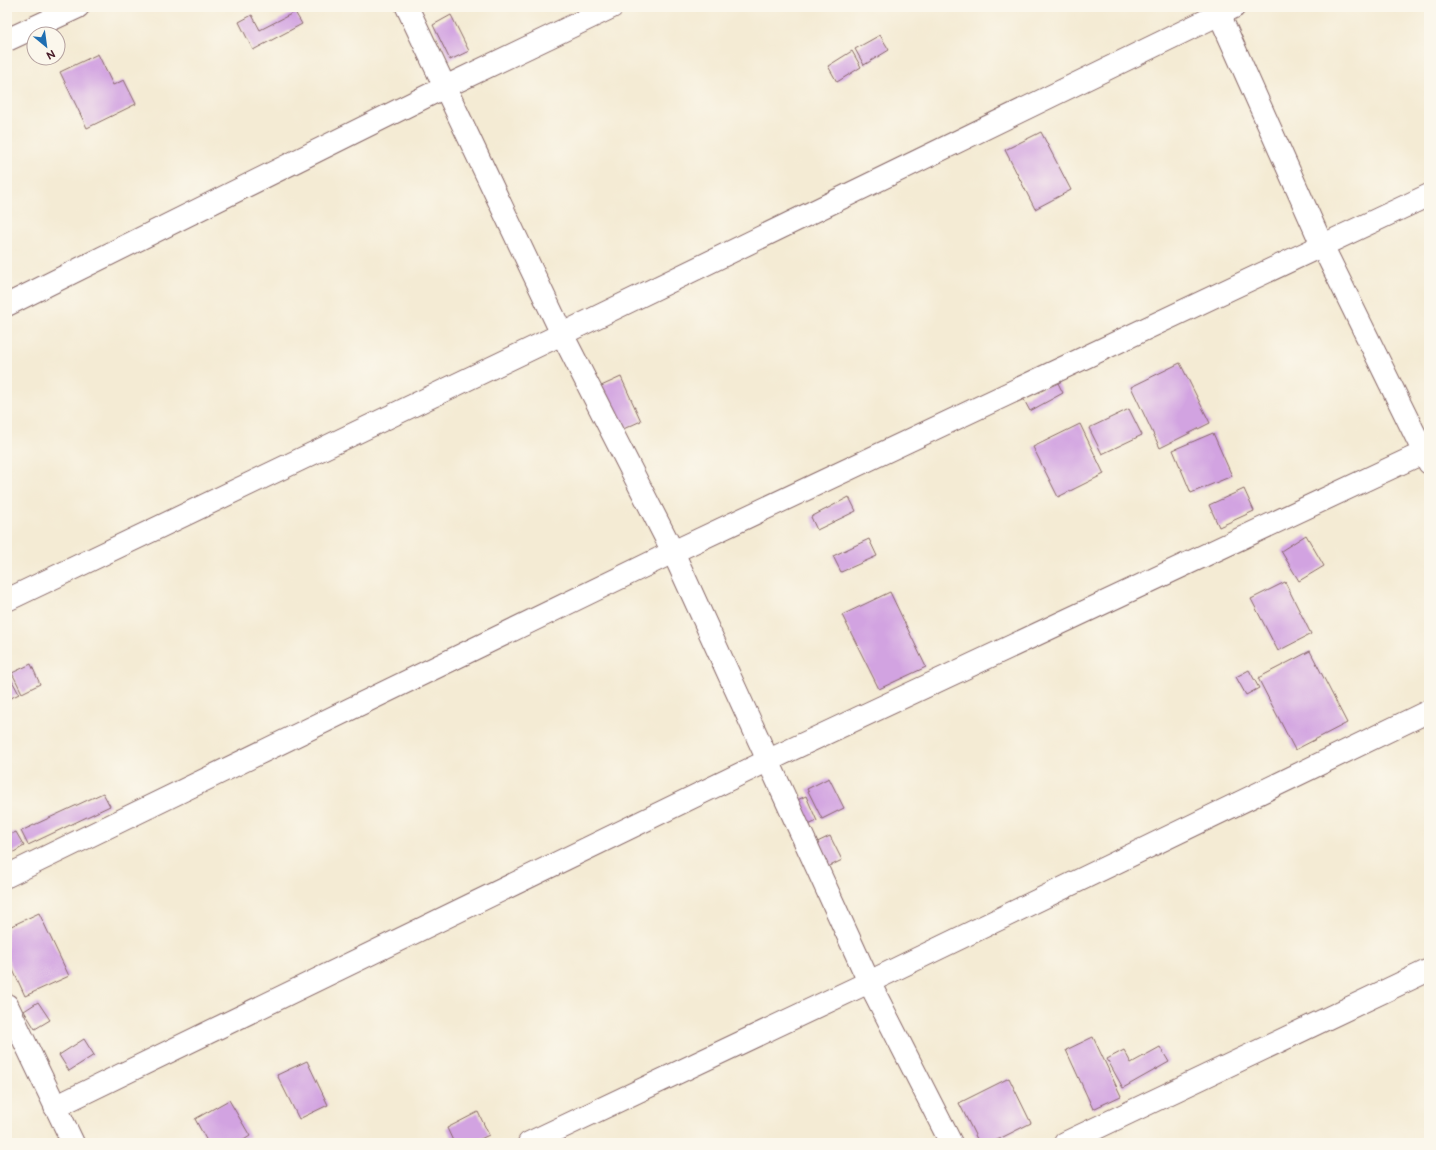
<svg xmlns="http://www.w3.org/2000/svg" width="1436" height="1150" font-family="'Balsamiq Sans',sans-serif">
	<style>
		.building { fill: #d2a3e1 }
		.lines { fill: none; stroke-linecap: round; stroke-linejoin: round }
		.minor-casing { stroke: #866666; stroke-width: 24 }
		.minor { stroke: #fff; stroke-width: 22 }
	</style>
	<rect width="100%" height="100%" fill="#fbf7ec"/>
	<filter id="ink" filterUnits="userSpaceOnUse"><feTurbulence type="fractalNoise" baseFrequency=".025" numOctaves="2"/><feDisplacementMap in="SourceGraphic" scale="8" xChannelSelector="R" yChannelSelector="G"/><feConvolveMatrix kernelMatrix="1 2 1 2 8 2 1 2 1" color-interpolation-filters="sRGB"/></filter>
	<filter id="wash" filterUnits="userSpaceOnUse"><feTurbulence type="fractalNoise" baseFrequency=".012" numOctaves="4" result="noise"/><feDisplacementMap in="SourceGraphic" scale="16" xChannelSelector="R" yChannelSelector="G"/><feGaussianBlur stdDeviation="0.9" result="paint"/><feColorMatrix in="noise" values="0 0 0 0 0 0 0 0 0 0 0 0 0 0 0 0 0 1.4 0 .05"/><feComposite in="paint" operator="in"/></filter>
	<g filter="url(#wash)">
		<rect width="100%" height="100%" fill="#f4ebd4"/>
		<g id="blocks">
			<g class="building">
				<polygon points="295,12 302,24 253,50 239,22 252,15 260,30"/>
				<polygon points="451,15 469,51 450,60 433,25"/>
				<polygon points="880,35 889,50 864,65 855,49"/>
				<polygon points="852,51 861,67 837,82 828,66"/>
				<polygon points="98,54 113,85 124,80 136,104 87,128 60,72"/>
				<polygon points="1041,132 1071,190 1035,209 1005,150"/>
				<polygon points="1180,363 1210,423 1160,448 1131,387"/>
				<polygon points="621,377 641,421 619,431 599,387"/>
				<polygon points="1057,381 1063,393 1030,411 1023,398"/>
				<polygon points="1129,409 1142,435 1102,454 1089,428"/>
				<polygon points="1080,424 1104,474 1058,497 1033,447"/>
				<polygon points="1213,433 1232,476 1191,493 1173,450"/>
				<polygon points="1244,489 1254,511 1219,527 1209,505"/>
				<polygon points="849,497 856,511 817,530 811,517"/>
				<polygon points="1306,535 1324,566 1299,581 1281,551"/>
				<polygon points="869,539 877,556 841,572 833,556"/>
				<polygon points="1285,582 1311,634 1278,651 1251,599"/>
				<polygon points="890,592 926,667 879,689 842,615"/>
				<polygon points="1310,651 1347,723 1295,750 1258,678"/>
				<polygon points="31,664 40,684 22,693 12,673"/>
				<polygon points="1249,670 1259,688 1246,695 1236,677"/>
				<polygon points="9,675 19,694 7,700 7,676"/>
				<polygon points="829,778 844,808 822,819 807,789"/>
				<polygon points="103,793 110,806 28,845 21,831"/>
				<polygon points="806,796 817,821 802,828 791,803"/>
				<polygon points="16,832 24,846 7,856 7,836"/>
				<polygon points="830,836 842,860 822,870 809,846"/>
				<polygon points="39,913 69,976 25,996 7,957 7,928"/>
				<polygon points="38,1002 50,1020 35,1029 24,1011"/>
				<polygon points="1093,1037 1121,1096 1093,1109 1066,1050"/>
				<polygon points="84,1039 94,1055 69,1071 59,1055"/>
				<polygon points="1160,1047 1169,1062 1123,1088 1107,1059 1124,1050 1131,1063"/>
				<polygon points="307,1061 328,1105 299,1119 277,1075"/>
				<polygon points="1009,1078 1031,1123 991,1143 979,1143 959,1103"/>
				<polygon points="229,1100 250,1136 239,1143 208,1143 195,1119"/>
				<polygon points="478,1112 489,1135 472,1143 454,1143 447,1128"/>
			</g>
		</g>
	</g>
	<g filter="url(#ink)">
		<use href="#blocks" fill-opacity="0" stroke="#866666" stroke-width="1"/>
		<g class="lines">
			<g class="minor-casing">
				<g id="minor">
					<polyline points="407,7 562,334 673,552 869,982 951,1143"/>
					<polyline points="1216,7 1322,245 1429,463"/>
					<polyline points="7,40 78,7"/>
					<polyline points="7,305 445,87 612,7"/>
					<polyline points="7,600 562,334 1234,7"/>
					<polyline points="7,876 673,552 1429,195"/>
					<polyline points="7,1005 73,1143"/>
					<polyline points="55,1107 767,761 1429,450"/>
					<polyline points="529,1143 869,982 1429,711"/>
					<polyline points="1065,1143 1429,970"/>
				</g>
			</g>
			<use href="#minor" class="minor"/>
		</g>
	</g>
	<rect width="1436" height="1150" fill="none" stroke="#fbf7ec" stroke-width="24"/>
	<g transform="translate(46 46) rotate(151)"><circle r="19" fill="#fbf7ec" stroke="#b4a19f"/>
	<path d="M0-3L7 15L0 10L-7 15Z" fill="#1f6fb2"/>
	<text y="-6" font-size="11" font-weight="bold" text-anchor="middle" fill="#4a1f2b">N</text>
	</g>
</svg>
